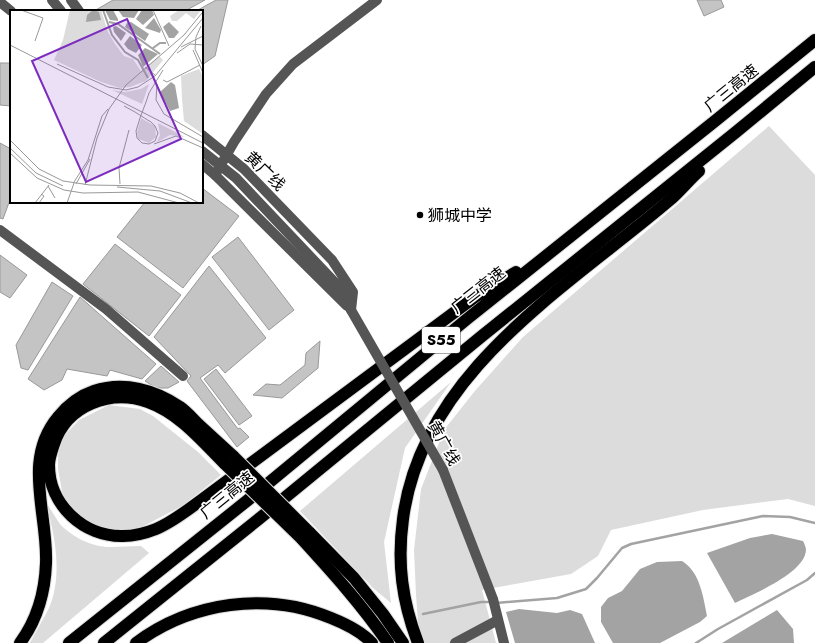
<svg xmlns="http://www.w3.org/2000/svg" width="815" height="643" font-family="Jost,'Noto Sans SC',sans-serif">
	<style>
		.green { fill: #dcdcdc }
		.water { fill: #a3a3a3 }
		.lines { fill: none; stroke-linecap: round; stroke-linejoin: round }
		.stream { stroke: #a3a3a3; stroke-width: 2.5 }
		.building { fill: #c4c4c4; stroke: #999 }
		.highway-casing { stroke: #dbdbdb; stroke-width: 14 }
		.minor { stroke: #555; stroke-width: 10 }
		.highway { stroke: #000; stroke-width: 12 }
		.highway-bridge-casing { stroke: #dbdbdb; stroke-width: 14; stroke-linecap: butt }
		.minor-bridge { stroke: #555; stroke-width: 10 }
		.highway-bridge { stroke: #000; stroke-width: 12 }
		.poi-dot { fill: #000; stroke: #fff; stroke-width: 1.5 }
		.labels { text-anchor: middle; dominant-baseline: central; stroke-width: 3.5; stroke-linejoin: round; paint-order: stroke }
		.shield { fill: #fff; stroke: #4c4c4c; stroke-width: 1 }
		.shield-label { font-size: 15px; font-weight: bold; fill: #000 }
		.street-label { font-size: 16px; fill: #000; stroke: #fff }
		.poi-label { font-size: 16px; fill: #000; stroke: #fff; text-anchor: start }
		.inset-river { fill: none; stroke: #a3a3a3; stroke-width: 2 }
		.inset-road { fill: none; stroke: #999; stroke-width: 1 }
		.view { fill: #7b2cbf; fill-opacity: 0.15; stroke: #7b2cbf; stroke-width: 2 }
		.inset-edge { fill: none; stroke: #000; stroke-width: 2 }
	</style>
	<rect width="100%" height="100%" fill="#fff"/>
	<g class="green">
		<polygon points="769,126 815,175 815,506 788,499 703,510 611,530 598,556 571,574 482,590 496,643 423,643 419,635 416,595 414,550 421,489 444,430 474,392 523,337"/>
		<polygon points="451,382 405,448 384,542 391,603 373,588 300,511"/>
		<polygon points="109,405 140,409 153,416 198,452 221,475 182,506 138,529 129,530 115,530 103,527 91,523 75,511 63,497 58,469 58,455 62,438 79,420"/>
		<path d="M46,503C51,509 55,517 60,524C72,537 92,547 110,547C120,547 130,546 141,546L149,553L43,643H30C36,631 43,620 49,608C63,575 55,536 46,503Z"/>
	</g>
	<g class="water">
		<path d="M772,534L803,541C804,543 806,547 806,550C805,573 753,594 735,603L707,553L750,538Z"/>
		<path d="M682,561C700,572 703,596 707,616L700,622L660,643H613L601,622V607L608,598L622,591L640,569L657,562Z"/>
		<polygon points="519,609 557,613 570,610 582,614 595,643 515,643 506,612"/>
		<polygon points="777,610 793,629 794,643 722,643"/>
	</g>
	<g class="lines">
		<g class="stream">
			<polyline points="496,603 557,598 586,589 597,578 622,548 631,544 763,516 790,517 815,523"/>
			<polyline points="423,614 481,602 491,602"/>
			<polyline points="696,643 718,629 807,580 815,573"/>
		</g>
	</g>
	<g class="building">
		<polygon points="113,0 205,0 185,11 94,11"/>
		<polygon points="216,0 228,0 215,56 202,65 202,11 196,11"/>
		<polygon points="697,0 721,0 724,7 704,16"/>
		<polygon points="0,63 11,63 11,106 0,105"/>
		<polygon points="0,143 11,149 11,197 3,219 0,218"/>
		<polygon points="202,188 239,216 183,288 117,237 145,202 202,202"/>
		<polygon points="238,237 294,310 269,330 212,257"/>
		<polygon points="115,244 181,295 149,336 83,284"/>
		<polygon points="0,255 27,275 10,298 0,292"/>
		<polygon points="209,266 266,338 225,373 218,365 200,378 238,429 240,428 249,437 237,447 187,381 191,376 154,337"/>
		<polygon points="52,282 73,296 28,370 21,368 16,345"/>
		<polygon points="80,297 156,364 142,379 110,370 107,376 67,369 62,380 44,390 28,379"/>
		<polygon points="320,341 318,368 282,398 253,395 266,384 280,385 305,365 306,353"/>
		<polygon points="161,366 179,382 168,388 156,388 145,381"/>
		<polygon points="216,369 252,416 239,425 204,379"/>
	</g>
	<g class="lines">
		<g class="highway-casing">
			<g id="highway">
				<path d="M225,464C202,441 179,413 148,402C110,389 67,405 54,444C52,450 49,458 49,465C49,505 84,537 123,536C133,536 146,533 156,529C173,522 189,509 204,498L475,297L516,272"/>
				<polyline points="309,532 354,578 383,614 403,643"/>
				<path d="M301,538C332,572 362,605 388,643"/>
				<path d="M20,643C37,620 45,592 46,563C48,513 22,460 58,417C68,405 79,396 94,391C124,381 155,390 180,407C187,412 192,418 198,424C210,435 222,446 234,457"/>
				<polyline points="69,643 248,500 467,319 715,121 815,40"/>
				<polyline points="104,643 260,518 482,336 736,132 815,67"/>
				<path d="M136,643C191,602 267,591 331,618C346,624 361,631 372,643"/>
				<path d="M418,643C402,601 397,563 403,519C422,371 568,287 671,199C681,190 689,180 699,171"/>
			</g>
		</g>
		<g class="minor">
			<polyline points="52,0 61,11"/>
			<polyline points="71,0 79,11"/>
			<polyline points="0,2 11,11"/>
			<polyline points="202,135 244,169 332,260 353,292 351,310 342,290 236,178 202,151"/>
			<polyline points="202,164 215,175 347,306"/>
			<polyline points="215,175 234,142 266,94 293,64 377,0"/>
			<polyline points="0,230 106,309 183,376"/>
			<polyline points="443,470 493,599 504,643"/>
			<polyline points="455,643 498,620"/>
		</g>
		<use href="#highway" class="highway"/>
		<g class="highway-bridge-casing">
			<g id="highway-bridge">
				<polyline points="234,457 309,532"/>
				<polyline points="225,464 301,538"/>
			</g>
		</g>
		<polyline class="minor-bridge" points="351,310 443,470"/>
		<use href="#highway-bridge" class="highway-bridge"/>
	</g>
	<circle class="poi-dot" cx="420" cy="215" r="4"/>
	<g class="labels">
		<rect class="shield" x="422" y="327" width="38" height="26" rx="3"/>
		<g class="shield-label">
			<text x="441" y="340">S55</text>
		</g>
		<g class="street-label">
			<text transform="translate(731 88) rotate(-39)">广三高速</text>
			<text transform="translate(265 171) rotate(44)">黄广线</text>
			<text transform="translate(478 290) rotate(-38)">广三高速</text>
			<text transform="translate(444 443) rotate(61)">黄广线</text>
			<text transform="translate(227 495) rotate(-39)">广三高速</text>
		</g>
		<g class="poi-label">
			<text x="428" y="215">狮城中学</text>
		</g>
	</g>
	<g transform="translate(10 10)">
		<rect width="193" height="193" fill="#fff"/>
		<path d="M60,0H91L98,22L105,34L114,46L123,49L131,61L149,46L153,50L136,71L120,77L110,78L91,72L44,50L53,30ZM169,0H191L184,9L176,3L167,11H162L160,6ZM189,59L193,66V124L174,111L172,89L171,66ZM139,74L132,94L102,80L115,82L131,79ZM131,108L145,116L146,127L139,133L128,129L127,122ZM148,113L175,127L160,125L147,132L150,125Z" fill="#dcdcdc"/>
		<path d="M83,0L89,2L91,10L76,12L77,5ZM103,0L108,9V11L100,10L95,0ZM129,0L124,8L113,7L108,0ZM132,0H142L144,5L133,15L126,9ZM144,8L151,20L150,23L135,18ZM121,12L139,24L135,31L115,17L117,13ZM159,12L169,22L164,28H159L153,17ZM106,16L116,23L111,31L104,22L103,17ZM120,26L132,35L126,43L118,39L114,34ZM135,38L148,44L133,57L128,45ZM161,72L165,75L169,98L160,101L150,82Z" fill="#a3a3a3"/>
		<path class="inset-river" d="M93,0L102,25L115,42L128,50L138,68M99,12L108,14L150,44M143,38L150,33H156"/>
		<path class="inset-road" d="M11,0L33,8L25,31M143,0L159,36M191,16L186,27L185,39L193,56M0,35L193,133M171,37L193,26M183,40L193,63M167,43L180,34L193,35M47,54L98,77L116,80L128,77L145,66L193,8M135,57L145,65M153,70L157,72L190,55M147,74L146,90L154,104L193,127M114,96L125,102L136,109L141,112L145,116L148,123L145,131L139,134L132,133L127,128L126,121L130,108L136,92L139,83L153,60M0,130L29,159L53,171L80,175L141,176L170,183L189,193M144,134L166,126L193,138M0,138L26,163L53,176M0,143L27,168L54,180L73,183L128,182L169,193M64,172L78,150L92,106L98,99M66,174L80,149M110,174L109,158L119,120M75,175L87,128L99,99L116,75L174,25L192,3M38,176L45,188M107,177L150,181L182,193M25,193L39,175M29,193L34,186L31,184M57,193L64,173"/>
		<path class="view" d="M117,9L171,129L76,172L22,51Z"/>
		<rect width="193" height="193" class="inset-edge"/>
	</g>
</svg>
